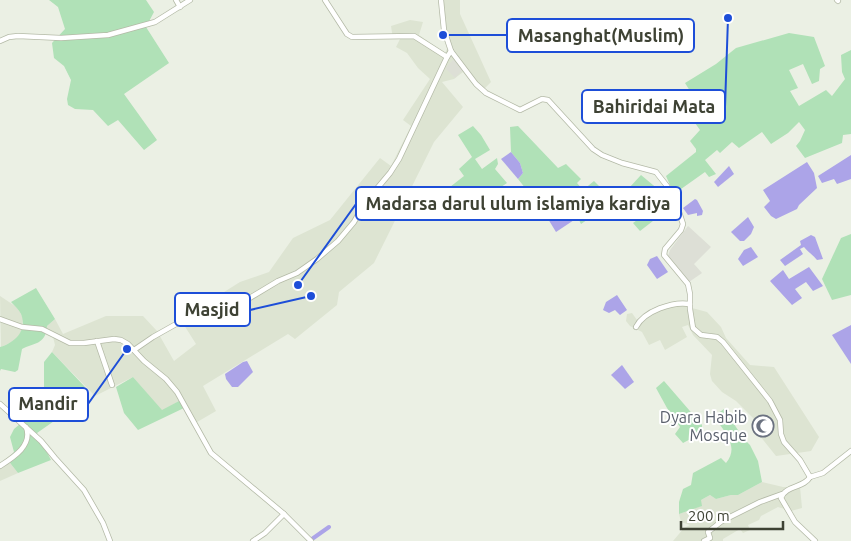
<svg xmlns="http://www.w3.org/2000/svg" width="851" height="541" font-family="Ubuntu,sans-serif">
	<style>
		.residential { fill: #dde4d2 }
		.industrial { fill: #dddfd6 }
		.green { fill: #b0e1b7 }
		.water { fill: #aca4e8 }
		.lines { fill: none; stroke-linecap: round; stroke-linejoin: round }
		.canal { stroke: #aca4e8; stroke-width: 4 }
		.minor-casing { stroke: #b4baa7; stroke-width: 6 }
		.minor { stroke: #fff; stroke-width: 4.5 }
		.labels { text-anchor: middle; dominant-baseline: central; stroke-width: 4; stroke-linejoin: round; paint-order: stroke }
		.worship-label { font-size: 16px; fill: #5b616d; stroke: #fff; text-anchor: end }
		.leader { fill: none; stroke: #1d4ed8; stroke-width: 2 }
		.callout-dot { fill: #1d4ed8; stroke: #fff; stroke-width: 2 }
		.callout { fill: #fff; stroke: #1d4ed8; stroke-width: 2 }
		.callout-label { font-size: 18px; text-anchor: middle; font-weight: bold; fill: #3e4234 }
	</style>
	<rect width="100%" height="100%" fill="#ebf0e4"/>
	<g class="residential">
		<polygon points="439,0 460,0 460,14 491,82 481,92 474,86 463,72 454,79 442,82 463,107 434,142 374,263 339,292 337,305 295,339 288,334 203,386 216,411 192,425 179,401 162,411 133,377 95,396 52,352 55,345 53,337 46,334 47,326 55,319 63,334 106,316 143,316 157,331 174,361 196,344 184,325 181,299 196,292 205,304 240,282 269,272 293,238 330,220 380,158 391,166 411,126 403,120 430,79 418,68 407,53 396,47 400,39 393,39 391,26 410,20 423,22 419,35 445,53 448,47 442,30"/>
		<polygon points="0,296 15,306 20,312 23,319 22,330 19,336 12,342 1,347"/>
		<polygon points="688,302 692,308 707,312 721,327 726,338 750,365 774,367 819,437 811,451 776,456 760,436 753,418 736,401 722,392 712,381 710,374 712,355 693,335 688,325 682,327 687,337 665,350 660,340 649,345 642,332 630,326 626,321 627,314 632,313 637,320 649,312"/>
		<polygon points="7,459 18,473 0,481 0,463"/>
		<polygon points="762,482 783,487 800,487 802,508 791,511 778,507 761,516 759,520 748,525 750,530 743,533 740,529 723,539 723,541 673,541 684,528 690,525 681,522 679,514 701,506 701,500 710,495 716,499 731,495 738,495"/>
	</g>
	<g class="industrial">
		<polygon points="454,59 464,69 455,78 445,68"/>
		<polygon points="688,226 711,247 694,264 702,273 689,282 668,256 670,250"/>
	</g>
	<g class="green">
		<polygon points="49,0 146,0 154,12 146,27 169,63 124,94 157,140 144,150 118,120 108,126 93,110 75,109 68,105 67,99 71,80 64,66 54,58 52,43 65,29 58,7"/>
		<polygon points="789,33 814,37 825,66 820,69 819,81 812,84 803,64 789,70 798,88 790,91 799,106 826,90 832,96 845,79 842,72 841,55 851,50 851,134 843,135 842,143 805,158 796,146 800,141 805,130 799,122 788,133 771,144 762,132 739,148 732,142 720,153 717,150 705,160 716,174 709,177 705,172 674,194 666,176 696,152 696,149 690,141 700,130 685,109 695,99 685,83 716,64 736,48"/>
		<polygon points="473,126 481,135 490,150 475,159 482,169 497,158 498,164 495,169 507,183 501,187 483,194 476,204 459,207 455,200 450,200 455,209 448,213 438,211 427,202 428,198 443,186 450,187 464,176 459,169 472,157 458,135"/>
		<polygon points="518,126 558,168 566,164 581,179 577,183 583,190 594,181 602,189 594,197 603,209 581,224 576,214 584,206 577,196 563,205 559,205 554,199 542,209 518,179 523,173 520,163 511,152 510,127"/>
		<polygon points="641,175 659,190 642,204 629,188"/>
		<polygon points="667,199 671,207 640,231 633,223"/>
		<polygon points="851,234 851,295 832,300 822,279 841,238"/>
		<path d="M36,288L55,319L47,326C46,345 33,343 22,349L18,370L15,372L1,369L0,371V347C14,343 28,331 21,314C19,310 15,306 11,302Z"/>
		<polygon points="52,352 85,387 65,405 57,419 37,433 51,460 18,473 7,459 14,452 10,437 14,429 26,419 29,405 42,394 44,387 44,362"/>
		<polygon points="133,377 162,410 179,401 184,408 138,430 124,413 116,387"/>
		<polygon points="664,381 702,425 702,433 683,443 675,434 680,427 667,408 656,388"/>
		<path d="M724,409L744,439L750,445L758,461L762,482L738,495H731L716,499L710,495L701,500L702,506L679,514V502L683,489L691,485L693,473L721,458L726,463C740,446 724,432 714,416Z"/>
	</g>
	<g class="water">
		<polygon points="511,152 520,163 523,173 518,179 501,159"/>
		<polygon points="851,155 851,179 837,184 834,179 822,183 818,176"/>
		<polygon points="807,162 814,173 817,188 799,205 797,209 776,219 771,216 764,207 770,201 763,190"/>
		<polygon points="729,166 734,174 718,187 714,182"/>
		<polygon points="555,199 559,205 563,205 574,220 556,232 542,209"/>
		<polygon points="695,199 697,200 703,211 702,215 697,216 697,213 688,215 683,208"/>
		<polygon points="748,217 754,227 751,234 744,241 740,241 731,232"/>
		<path d="M811,235L815,237L823,259L817,260C813,255 808,252 804,247L800,249L803,254L785,266L780,260L801,245L800,241Z"/>
		<polygon points="751,247 758,257 743,266 738,259 744,250"/>
		<polygon points="657,256 668,272 657,279 647,265 650,259"/>
		<polygon points="809,267 823,286 813,291 806,282 795,289 802,298 792,305 770,281 783,270 789,279"/>
		<polygon points="617,295 627,310 620,315 615,310 609,313 603,310 606,302"/>
		<polygon points="851,325 851,364 832,335"/>
		<polygon points="247,361 253,372 238,387 232,387 226,379 225,374 243,362"/>
		<polygon points="622,365 634,382 625,389 611,375"/>
	</g>
	<g class="lines">
		<polyline class="canal" points="312,539 329,527"/>
		<g class="minor-casing">
			<g id="minor">
				<polyline points="176,0 180,7"/>
				<polyline points="325,0 347,34 352,37 414,36 447,57"/>
				<polyline points="441,0 444,30 451,51 476,84 486,93 520,110 542,99 548,100 593,149 602,155 622,163 656,172 667,186 674,197 683,224 681,230 665,249 664,255 688,284 690,294 690,309 693,328 701,335 717,337 723,342 770,401 780,420 781,434 784,442 800,460 810,477"/>
				<polyline points="837,0 838,1"/>
				<polyline points="0,41 9,37 18,36 61,38 108,35 155,22 190,0"/>
				<polyline points="0,319 22,327 42,329 70,343 84,343 114,339 121,340 128,344 144,361 166,379 177,392 211,453 284,514 311,541"/>
				<path d="M636,327C644,311 673,301 690,304"/>
				<polyline points="97,341 112,385"/>
				<polyline points="134,350 153,337 185,319 196,316 218,317 278,281 297,273 317,259 338,241 354,222 364,204 390,173 399,159 447,57 451,51"/>
				<polyline points="0,404 41,441 55,458 84,490 103,523 110,541"/>
				<path d="M0,466C14,457 33,445 26,427"/>
				<path d="M810,477C804,488 786,485 781,498L795,522L815,541"/>
				<polyline points="810,477 823,473 851,451"/>
				<polyline points="253,541 265,533 284,514"/>
				<polyline points="704,541 710,538 708,532 722,521 760,502 782,494"/>
			</g>
		</g>
		<use href="#minor" class="minor"/>
	</g>
	<defs>
		<g id="mosque-ring" transform="scale(1.125)"><circle r="9.5" fill="#fff" stroke="#6b7280" stroke-width="1.5"/><path d="M3.5-4.9A6 6 0 1 0 3.5 4.9A5 5 0 1 1 3.5-4.9Z" fill="#6b7280"/></g>
	</defs>
	<g fill-rule="evenodd">
		<use href="#mosque-ring" x="763" y="426"/>
	</g>
	<g class="labels">
		<g class="worship-label">
			<text x="747" y="417">Dyara Habib<tspan x="747" dy="18">Mosque</tspan></text>
		</g>
	</g>
	<path class="leader" d="M443 35L507 35M728 18L725 107M298 285L356 204M311 296L250 310M127 349L88 404"/>
	<g class="callout-dot">
		<circle cx="443" cy="35" r="5"/>
		<circle cx="728" cy="18" r="5"/>
		<circle cx="298" cy="285" r="5"/>
		<circle cx="311" cy="296" r="5"/>
		<circle cx="127" cy="349" r="5"/>
	</g>
	<g class="callout">
		<rect x="507" y="19" width="187" height="33" rx="5"/>
		<rect x="582" y="90" width="143" height="33" rx="5"/>
		<rect x="356" y="187" width="325" height="33" rx="5"/>
		<rect x="175" y="293" width="75" height="33" rx="5"/>
		<rect x="9" y="388" width="79" height="33" rx="5"/>
	</g>
	<g class="callout-label">
		<text x="601" y="42">Masanghat(Muslim)</text>
		<text x="654" y="113">Bahiridai Mata</text>
		<text x="518" y="210">Madarsa darul ulum islamiya kardiya</text>
		<text x="212" y="316">Masjid</text>
		<text x="48" y="410">Mandir</text>
	</g>
	<path d="M681 521v8h102v-8" fill="none" stroke="#3e4234" stroke-width="2.5"/>
	<text x="688" y="521" font-size="15" fill="#3e4234" stroke="#ffffff" stroke-width="4" paint-order="stroke">200 m</text>
</svg>
